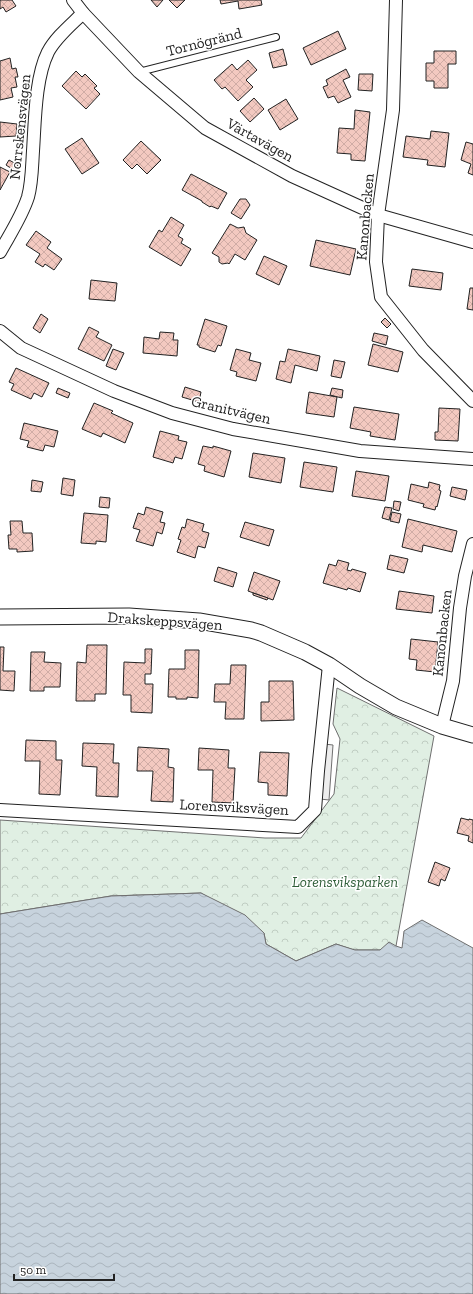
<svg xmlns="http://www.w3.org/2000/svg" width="473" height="1294" font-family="'Zilla Slab',serif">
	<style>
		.park { fill: url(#park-crowns); stroke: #6f6f6f }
		.parking { fill: #ededed; stroke: #6f6f6f }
		.water { fill: url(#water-waves); stroke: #6f6f6f }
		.building { fill: url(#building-cross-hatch); stroke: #222 }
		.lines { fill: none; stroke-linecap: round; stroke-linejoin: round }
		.service-casing { stroke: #222; stroke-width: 8 }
		.minor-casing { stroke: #222; stroke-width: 14 }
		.tertiary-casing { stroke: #222; stroke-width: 17 }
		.service { stroke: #fff; stroke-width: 6 }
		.minor { stroke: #fff; stroke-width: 12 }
		.tertiary { stroke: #fff; stroke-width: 15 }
		.labels { text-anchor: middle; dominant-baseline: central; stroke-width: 3; stroke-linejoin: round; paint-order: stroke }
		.street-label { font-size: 15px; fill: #222; stroke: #fff }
		.park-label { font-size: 15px; font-style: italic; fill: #2f5e38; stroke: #fff }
	</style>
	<defs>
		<pattern id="park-crowns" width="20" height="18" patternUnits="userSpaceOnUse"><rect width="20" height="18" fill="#e0efe3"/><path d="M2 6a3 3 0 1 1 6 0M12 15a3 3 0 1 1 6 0" fill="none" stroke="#c0cdc2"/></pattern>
		<pattern id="water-waves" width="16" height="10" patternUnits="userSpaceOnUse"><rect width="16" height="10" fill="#c7d3dd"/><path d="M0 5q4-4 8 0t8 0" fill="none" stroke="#abb5bd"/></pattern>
		<pattern id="building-cross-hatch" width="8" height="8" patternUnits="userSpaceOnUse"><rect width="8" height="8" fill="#f3c9c0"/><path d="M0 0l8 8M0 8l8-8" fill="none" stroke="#d0aca5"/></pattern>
	</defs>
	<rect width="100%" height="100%" fill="#fff"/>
	<polygon class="park" points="337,688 434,736 396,946 380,950 354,950 336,944 296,961 266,944 264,933 201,893 111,896 0,914 0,820 265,838 301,838 334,794 340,739 333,724"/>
	<polygon class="parking" points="324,744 333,745 329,800 320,799"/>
	<polygon class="water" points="201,893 245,915 264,933 266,944 296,961 336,944 355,950 380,950 389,942 396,946 402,948 404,931 422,920 473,948 473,1294 0,1294 0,914 111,896"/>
	<g class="building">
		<polygon points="0,0 12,0 16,6 6,12 3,7 0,9"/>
		<polygon points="151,0 163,0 157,7"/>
		<polygon points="169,0 185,0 177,8"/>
		<polygon points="220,0 261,0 262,5 239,9 238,1 221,4"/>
		<polygon points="338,31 346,49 311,65 303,48"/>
		<polygon points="283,49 287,65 273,68 269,53"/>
		<polygon points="434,51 456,51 456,64 448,64 448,88 434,88 434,81 426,81 426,63 434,63"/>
		<polygon points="10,58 12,69 16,68 18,77 15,77 17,87 11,88 13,97 0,100 0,61"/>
		<polygon points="248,60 257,70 246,80 253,87 238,101 225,87 222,89 214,80 232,64 237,70"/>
		<polygon points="346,69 350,77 343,80 351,97 338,103 334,96 328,98 323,87 328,85 326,80"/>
		<polygon points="76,71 82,77 85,74 97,86 94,88 100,94 86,109 62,86"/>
		<polygon points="359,74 373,74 372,91 358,90"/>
		<polygon points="254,98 264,109 250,122 240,111"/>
		<polygon points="286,99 298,119 280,130 268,110"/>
		<polygon points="355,110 370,112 365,161 351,160 351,154 337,153 339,128 354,129"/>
		<polygon points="0,122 17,124 16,136 0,137"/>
		<polygon points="431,131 449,133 445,167 427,165 428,160 403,157 406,136 430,139"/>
		<polygon points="82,138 99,163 82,174 65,149"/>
		<polygon points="141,141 161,160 147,174 137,164 132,169 123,160"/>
		<polygon points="466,142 473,144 473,175 468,173 471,164 461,160"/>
		<polygon points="9,160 18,165 15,171 6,165"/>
		<polygon points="0,167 10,172 0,190"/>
		<polygon points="191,174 227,193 218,209 211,206 210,207 202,202 202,201 182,190"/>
		<polygon points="240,199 246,199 250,205 241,219 231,213"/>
		<polygon points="171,217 184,225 178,236 183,239 181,243 191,249 181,266 149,247 159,230 162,232"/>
		<polygon points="230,224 238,228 244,227 246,233 257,240 245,260 235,254 229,264 228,263 222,264 219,262 219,257 212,253"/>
		<polygon points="36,231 51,242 47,248 62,259 54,270 45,264 43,267 35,262 40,254 26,245"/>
		<polygon points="316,240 356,249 350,275 310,266"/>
		<polygon points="264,256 287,266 279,285 256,274"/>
		<polygon points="412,269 443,273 441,290 409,286"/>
		<polygon points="91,280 117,283 115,301 89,299"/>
		<polygon points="470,288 473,288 473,310 467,309"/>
		<polygon points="41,314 48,319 40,333 33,328"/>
		<polygon points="385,318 391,324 387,328 381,322"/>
		<polygon points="205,319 227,326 221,346 218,345 215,352 199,347 199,345 197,345"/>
		<polygon points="89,327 99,332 96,337 112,345 104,361 78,349"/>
		<polygon points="160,332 174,333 173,340 178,340 177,356 143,353 144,337 159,339"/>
		<polygon points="374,333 388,336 386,345 372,341"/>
		<polygon points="373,344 403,352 398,372 368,365"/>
		<polygon points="113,349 124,353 116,370 106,366"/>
		<polygon points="236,349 251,353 249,360 261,363 256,381 236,376 237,372 230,370"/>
		<polygon points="288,349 320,356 317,371 295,365 291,383 276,379 280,361 285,362"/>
		<polygon points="334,360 345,362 341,378 331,376"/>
		<polygon points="16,368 49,383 42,397 34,393 31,399 11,390 14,384 9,382"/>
		<polygon points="185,387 201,392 199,402 182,397"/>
		<polygon points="58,388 70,393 68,398 56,393"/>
		<polygon points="332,388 343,390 342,398 330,395"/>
		<polygon points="309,392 337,397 334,417 306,413"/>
		<polygon points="94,403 113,411 111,413 133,423 125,443 103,433 101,437 82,429"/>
		<polygon points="354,407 399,414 395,440 370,436 371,432 350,428"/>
		<polygon points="439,408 460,409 458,441 435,440 435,432 438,432"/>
		<polygon points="24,423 58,431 54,447 45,445 43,451 27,447 29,441 20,439"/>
		<polygon points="160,431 179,436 178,440 187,442 182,459 175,457 173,463 153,457"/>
		<polygon points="203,446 213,448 213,446 231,451 224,477 204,471 205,466 198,464"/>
		<polygon points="253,453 285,458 281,483 249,477"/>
		<polygon points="304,462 337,467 333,492 300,487"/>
		<polygon points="356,471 389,476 385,501 352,496"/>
		<polygon points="63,478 75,480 73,496 61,494"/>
		<polygon points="32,480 43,482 41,492 31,491"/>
		<polygon points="429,482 440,485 439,490 441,491 437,507 436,506 435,510 423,507 424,504 408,500 411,484 428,488"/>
		<polygon points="452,487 467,490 465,500 450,496"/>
		<polygon points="100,497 110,498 109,508 99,507"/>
		<polygon points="394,501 401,502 399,511 393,509"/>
		<polygon points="146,507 163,512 160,522 165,523 162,534 157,532 153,546 136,541 140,530 133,528 138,513 144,515"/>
		<polygon points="385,507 392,508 389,520 382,518"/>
		<polygon points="392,512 401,514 399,523 390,521"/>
		<polygon points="84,513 108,515 106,542 96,541 96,544 81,543"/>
		<polygon points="187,519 204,524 202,531 209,533 205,548 198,546 195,558 177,552 181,540 178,539 182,527 185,528"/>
		<polygon points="408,519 457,531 452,552 423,545 422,552 402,547"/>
		<polygon points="10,521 22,521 23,533 32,533 33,551 17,552 17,549 9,549 8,535 11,535"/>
		<polygon points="245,522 274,530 269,546 240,537"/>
		<polygon points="390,555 408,559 404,573 387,569"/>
		<polygon points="338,560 349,563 347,570 351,571 352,569 366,573 360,592 348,588 347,590 323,583 329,564 336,566"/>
		<polygon points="218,567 237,573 233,587 214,581"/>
		<polygon points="254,572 280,581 273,600 248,591"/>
		<polygon points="399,591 434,596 432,613 396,609"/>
		<polygon points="253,593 268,598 267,600 253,595"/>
		<polygon points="411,639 438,642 435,672 416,670 417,660 409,659"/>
		<polygon points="87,645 107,645 106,694 95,694 95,701 76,701 77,662 86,663"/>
		<polygon points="0,647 4,647 3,671 15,671 14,691 0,690"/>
		<polygon points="145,649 152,649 151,674 145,674 145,684 153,684 152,713 131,712 131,695 123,695 124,662 145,663"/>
		<polygon points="185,650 199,650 198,698 187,697 187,699 176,699 176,697 168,697 169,669 185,669"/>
		<polygon points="31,652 45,652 44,662 61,663 60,687 44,687 44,691 30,691"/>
		<polygon points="231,665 246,665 244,719 225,719 226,702 214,702 215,684 230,684"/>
		<polygon points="269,681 293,681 294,720 261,721 261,702 269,702"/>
		<polygon points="26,740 56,741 56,760 62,760 60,795 39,794 40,761 25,761"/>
		<polygon points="83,743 114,744 113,763 119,763 118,797 96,796 97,767 82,766"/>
		<polygon points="138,747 169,749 168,767 174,768 173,802 151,801 153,771 137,771"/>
		<polygon points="199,748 229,750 228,768 235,768 233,803 212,802 213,770 198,770"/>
		<polygon points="260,752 289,753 287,796 268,795 268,783 258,782"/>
		<polygon points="461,818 469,820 469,819 473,820 473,843 468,841 469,836 457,833"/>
		<polygon points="435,862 450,868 445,881 441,879 439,886 428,882"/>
	</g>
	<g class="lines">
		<g class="service-casing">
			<polyline id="service" points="139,72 276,37"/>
		</g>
		<g class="minor-casing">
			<g id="minor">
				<polyline points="73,0 83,13 139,72 205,128 292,176 378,215 473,242"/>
				<polyline points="396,0 393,110 378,215 376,262 381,297 423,350 473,401"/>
				<path d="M0,252C10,234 22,216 28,197C32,183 32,166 33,151C35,122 35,78 48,52C56,37 71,25 83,13"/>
				<polyline points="0,331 21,348 114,391 172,413 233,429 360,451 473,459"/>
				<polyline points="442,726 453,681 460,608 465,576 473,544"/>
				<polyline points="0,810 298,827 315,810 318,771 329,665"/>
			</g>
		</g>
		<g class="tertiary-casing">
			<polyline id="tertiary" points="0,617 129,616 199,621 251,630 261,633 305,652 329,665 360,686 396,707 442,726 473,735"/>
		</g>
		<use href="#service" class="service"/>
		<use href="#minor" class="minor"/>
		<use href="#tertiary" class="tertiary"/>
	</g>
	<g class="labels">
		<g class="street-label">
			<text transform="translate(204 42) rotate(-14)">Tornögränd</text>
			<text transform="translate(20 127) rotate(-84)">Norrskensvägen</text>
			<text transform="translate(260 140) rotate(29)">Värtavägen</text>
			<text transform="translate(365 217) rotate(-85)">Kanonbacken</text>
			<text transform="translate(231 410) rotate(13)">Granitvägen</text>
			<text transform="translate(165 621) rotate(4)">Drakskeppsvägen</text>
			<text transform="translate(442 633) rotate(-84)">Kanonbacken</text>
			<text transform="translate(234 807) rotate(3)">Lorensviksvägen</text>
		</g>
		<g class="park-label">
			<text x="345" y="882">Lorensviksparken</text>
		</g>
	</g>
	<path d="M14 1274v6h100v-6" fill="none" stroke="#222222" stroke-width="2"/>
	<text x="20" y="1274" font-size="12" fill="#222222" stroke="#ffffff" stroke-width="3" paint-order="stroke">50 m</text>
</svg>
